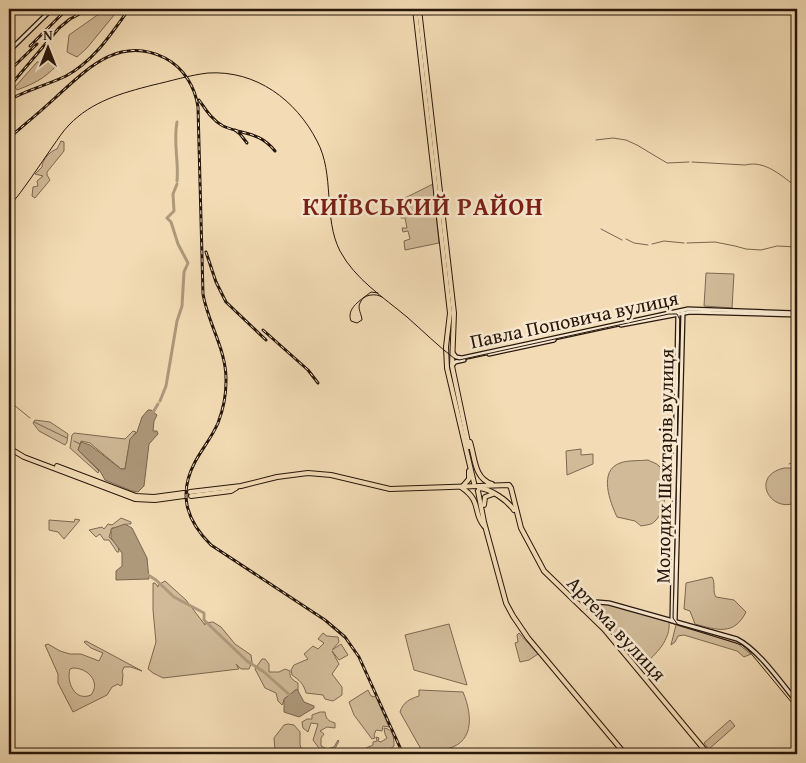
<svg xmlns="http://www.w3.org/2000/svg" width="806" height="763" font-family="'Gentium Book Plus',serif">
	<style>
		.green { fill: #d0ba98; stroke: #7c6852; fill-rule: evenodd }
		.water { fill: #ae997b; stroke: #78654e }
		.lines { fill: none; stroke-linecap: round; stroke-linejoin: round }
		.stream { stroke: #78654e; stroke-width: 1 }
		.river { stroke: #ae997b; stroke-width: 3 }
		.primary-tunnel { stroke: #cab493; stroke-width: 4; stroke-dasharray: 4 2; stroke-linecap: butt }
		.secondary-casing { stroke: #27160b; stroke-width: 5.5 }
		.primary-casing { stroke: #27160b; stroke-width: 6 }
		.secondary { stroke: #f7e8cf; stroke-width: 3 }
		.primary { stroke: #f3dcb5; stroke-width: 4 }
		.tram { stroke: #27160b; stroke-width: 1 }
		.rail-casing { stroke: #27160b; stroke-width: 3 }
		.rail { stroke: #f7e8cf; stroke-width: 1; stroke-dasharray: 4; stroke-linecap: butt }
		.labels { text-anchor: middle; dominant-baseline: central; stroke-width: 5; stroke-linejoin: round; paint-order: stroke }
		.street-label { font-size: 20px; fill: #27160b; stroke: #f7e8cf }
		.district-label { font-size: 25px; font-weight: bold; letter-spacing: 1px; fill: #7a1f14; stroke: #f7e8cf }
	</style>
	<rect width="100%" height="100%" fill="#f3dcb5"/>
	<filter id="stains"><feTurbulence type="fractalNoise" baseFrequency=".004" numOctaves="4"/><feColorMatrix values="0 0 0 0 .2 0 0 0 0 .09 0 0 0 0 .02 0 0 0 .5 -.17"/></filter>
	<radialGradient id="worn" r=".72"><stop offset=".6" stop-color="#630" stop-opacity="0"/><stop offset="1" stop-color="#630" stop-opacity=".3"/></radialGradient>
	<g class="green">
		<polygon points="106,9 119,9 87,48 77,57 67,52 69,35"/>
		<path d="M37,62L54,63L56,66C44,79 33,84 17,90L15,87Z"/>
		<path d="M61,141L64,142V151L47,172V175L50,180L35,198L32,196L33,187L38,186L37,181L43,176L35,174L42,167C42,160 50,151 57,149Z"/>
		<polygon points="433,184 439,243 405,250 404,241 410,239 408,231 403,232 402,228 407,228 405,218 401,218 400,212 397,212 396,210 405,198"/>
		<polygon points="706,273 734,274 732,308 704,306"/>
		<polygon points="35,420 50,422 68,434 67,442 65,445 39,431 33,423"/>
		<polygon points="133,431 136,432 130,440 125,469 121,469 90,443 81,441 78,450 99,471 98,473 70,448 72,435 74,433 125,439"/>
		<polygon points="581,449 581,455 593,454 593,464 567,475 566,451"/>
		<path d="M648,460C651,462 657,463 659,466C670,476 666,512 655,521C652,525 646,525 641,526L635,521L617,517C610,502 598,471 620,463C628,460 640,461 648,460Z"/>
		<path d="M784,468H791L797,471V502C771,515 749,476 784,468Z"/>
		<path d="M121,518L131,522V524C125,523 119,528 112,528L109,537L118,545L119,552H117L109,540H104L100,534L96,537L89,530L102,527L104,529L108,524L112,525Z"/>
		<polygon points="75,519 80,520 64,539 58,532 49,530 49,520 74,522"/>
		<path d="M712,577C716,583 712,591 716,597L734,600L746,612C734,636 717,630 695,624L690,611L684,609L686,583Z"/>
		<polygon points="165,581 186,600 205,625 205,623 213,622 221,627 235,644 251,655 252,662 249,669 241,669 236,664 239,669 163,678 153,673 148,669 156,642 153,610 153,583 155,583 158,587 158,585"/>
		<path d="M606,603L669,622C671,639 656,655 643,665L640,666L606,628L588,611V608L594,604Z"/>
		<polygon points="449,624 467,685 414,670 405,635"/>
		<polygon points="676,625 737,643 751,654 744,657 737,651 684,635 678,636 675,642 671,645"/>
		<path d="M323,633L327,636L338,637L339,642L332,650L341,644L348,655L339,660L332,651L339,664L332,674L342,687V695L333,701L325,699L323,695L306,693C304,684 299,680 292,675L291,670L294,665L308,659L304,654L313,646L318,649L324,643L318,639Z"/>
		<polygon points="519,633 538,654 529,660 520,662 515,643 518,642 517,635"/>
		<path d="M86,641L142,671L131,667H124L122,672L123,674L122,685L120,686L118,684L112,687L107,695L73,712L58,683V674L45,645L48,644L60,651L70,654H81L99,661L103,653L91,648L84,642ZM73,668C88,668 101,682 91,695C75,702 66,682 70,669Z"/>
		<path d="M262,659H265L269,664V672H279L285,669L290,671C289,678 293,680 298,683V691L295,690L288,697L285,698L282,705L278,701L276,693L265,688L255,669Z"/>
		<polygon points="368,690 371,696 376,697 389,727 383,726 382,731 376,730 374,735 375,738 372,739 354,715 349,702"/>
		<path d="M419,690L463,692C473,716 475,746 441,750C434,751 429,754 422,751L400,712C403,702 410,699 419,696Z"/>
		<path d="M320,712H325C326,719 328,721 335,723V728L327,727L320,731L324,734L321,738V746L327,749L334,747L338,740L339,741L332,754L325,750L321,751L313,740L318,724L311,723L308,732L303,728L302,722L307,719H312V715Z"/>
		<polygon points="730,720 735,726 709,749 704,743"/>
		<polygon points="288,724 294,725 300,732 300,745 304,754 273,754 275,750 274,738 284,725"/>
		<path d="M384,728C393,729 394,737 394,746L386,752L379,751L375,754H363L364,749L373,745V742L377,741L376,737L379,738L378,741L381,742L387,738L385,734Z"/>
	</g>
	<g class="water">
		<polygon points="148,410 151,410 157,415 154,421 153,431 157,431 158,434 149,444 144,486 138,492 132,491 105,480 100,471 78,450 81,442 90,445 121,469 125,469 130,439 137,432 142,417"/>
		<polygon points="125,524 132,528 147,558 149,579 116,580 116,571 122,566 122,553 111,538 111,529"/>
		<polygon points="297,689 304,702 314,706 314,708 299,717 284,712 284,699"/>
	</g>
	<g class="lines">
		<g class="stream">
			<polyline points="596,140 613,138 626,140 637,145 667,163 689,162"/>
			<path d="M692,162L745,165C766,160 781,176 797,187"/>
			<polyline points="601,229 622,240"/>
			<polyline points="626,239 634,243 648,245"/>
			<polyline points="687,243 715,242 735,246 746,249 761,250 777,246 797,247"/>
			<polyline points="652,244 664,241 684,243"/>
			<polyline points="9,401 30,418"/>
			<polyline points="34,422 67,438"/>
			<polyline points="74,441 80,444"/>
			<polyline points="789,464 797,460"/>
		</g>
		<g class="river">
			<path d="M177,122C173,143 179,161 177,181"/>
			<polyline points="160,401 166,386 177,321 182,306 184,272 188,263 178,244 171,222 167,218 174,211 173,194 177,184"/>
			<polyline points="152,414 158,404"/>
			<polyline points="145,573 156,580 174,597 204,613 204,620 247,661 264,672 293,698"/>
		</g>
		<polyline class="primary-tunnel" points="474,483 476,491"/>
		<g class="secondary-casing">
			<g id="secondary">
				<polyline points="9,51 52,9"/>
				<polyline points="621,325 690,312 797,315"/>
				<polyline points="453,353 456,357 462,358 688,309 797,313"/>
				<polyline points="489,354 554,340"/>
				<polyline points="452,366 455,362 464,360"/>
				<path d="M583,609L597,602L609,603L737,639C759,650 781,683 797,702"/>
				<polyline points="672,621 678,312"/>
				<polyline points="675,622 683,312"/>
			</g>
		</g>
		<g class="primary-casing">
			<g id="primary">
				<polyline points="415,9 450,313 446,347 447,368 474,483"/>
				<polyline points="419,9 454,313 452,366 469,447"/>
				<path d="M470,442C475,457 474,479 492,484"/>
				<polyline points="9,448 24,457 135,499 155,500 184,496"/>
				<polyline points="57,466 136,496 154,497 184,493"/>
				<polyline points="463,486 469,479 469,471"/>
				<path d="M461,487C483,502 472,512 484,526"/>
				<path d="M479,488C491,489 507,500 514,510"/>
				<polyline points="478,491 484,522 506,603 513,616 528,638 625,754"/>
				<polyline points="190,492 241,486 277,477 308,473 331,475 390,489 509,485 511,488 521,528 544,571 604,629 708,754"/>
				<polyline points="191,496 231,491 236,488"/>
				<polyline points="484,505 485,497 493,494"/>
			</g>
		</g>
		<use href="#secondary" class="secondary"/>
		<use href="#primary" class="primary"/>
		<g class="tram">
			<path d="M9,207C25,188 39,166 53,146C58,139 63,131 69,125C92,101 122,93 153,85C171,81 190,75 208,73C256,70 296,100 317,141C335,174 323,218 340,251C355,279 383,297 407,317C423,331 438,346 455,359L459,360L669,314H677L680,320L673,618L678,625L742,645L749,651L797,709"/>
			<path d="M378,293L371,292C361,300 346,308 351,321L357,323L362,320C362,315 357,308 360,303C363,294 376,293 382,297"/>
		</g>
		<g class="rail-casing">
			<g id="rail">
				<polyline points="30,46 67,9"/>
				<polyline points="9,71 37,44"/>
				<polyline points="9,87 59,28 70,19 89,9"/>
				<path d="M9,100C27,90 47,85 66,76C94,61 111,34 129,9"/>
				<path d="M199,100C206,110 212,120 223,126C243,135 259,131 275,151"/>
				<polyline points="235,130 240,134 247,143"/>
				<path d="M9,138C24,125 40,112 55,98C87,69 119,35 165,58C184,68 195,87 198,107L203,294C208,324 227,350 226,382C226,396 223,410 218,423C212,437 202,449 195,462C178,494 186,520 211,545L325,620L345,637L359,657L403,754"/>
				<polyline points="206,252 216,282 226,302 266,340"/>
				<polyline points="263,330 308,370 318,383"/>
			</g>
		</g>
		<use href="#rail" class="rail"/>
	</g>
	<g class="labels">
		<g class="street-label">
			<text transform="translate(574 319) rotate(-12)">Павла Поповича вулиця</text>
			<text transform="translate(664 466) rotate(-89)">Молодих Шахтарів вулиця</text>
			<text transform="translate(617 628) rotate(47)">Артема вулиця</text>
		</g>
		<g class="district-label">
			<text x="423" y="206">КИЇВСЬКИЙ РАЙОН</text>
		</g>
	</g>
	<rect width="806" height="763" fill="none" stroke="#f3dcb5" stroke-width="30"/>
	<rect x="10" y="10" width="786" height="743" fill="none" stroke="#27160b" stroke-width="2.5"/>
	<rect x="15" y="15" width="776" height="733" fill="none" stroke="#27160b"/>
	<g transform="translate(48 48)" stroke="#f7e8cf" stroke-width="4" paint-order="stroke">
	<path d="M0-4L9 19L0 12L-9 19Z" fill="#27160b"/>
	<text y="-8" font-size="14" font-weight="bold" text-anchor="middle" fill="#27160b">N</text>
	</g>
	<rect width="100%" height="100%" filter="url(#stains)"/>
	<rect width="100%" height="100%" fill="url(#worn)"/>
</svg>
